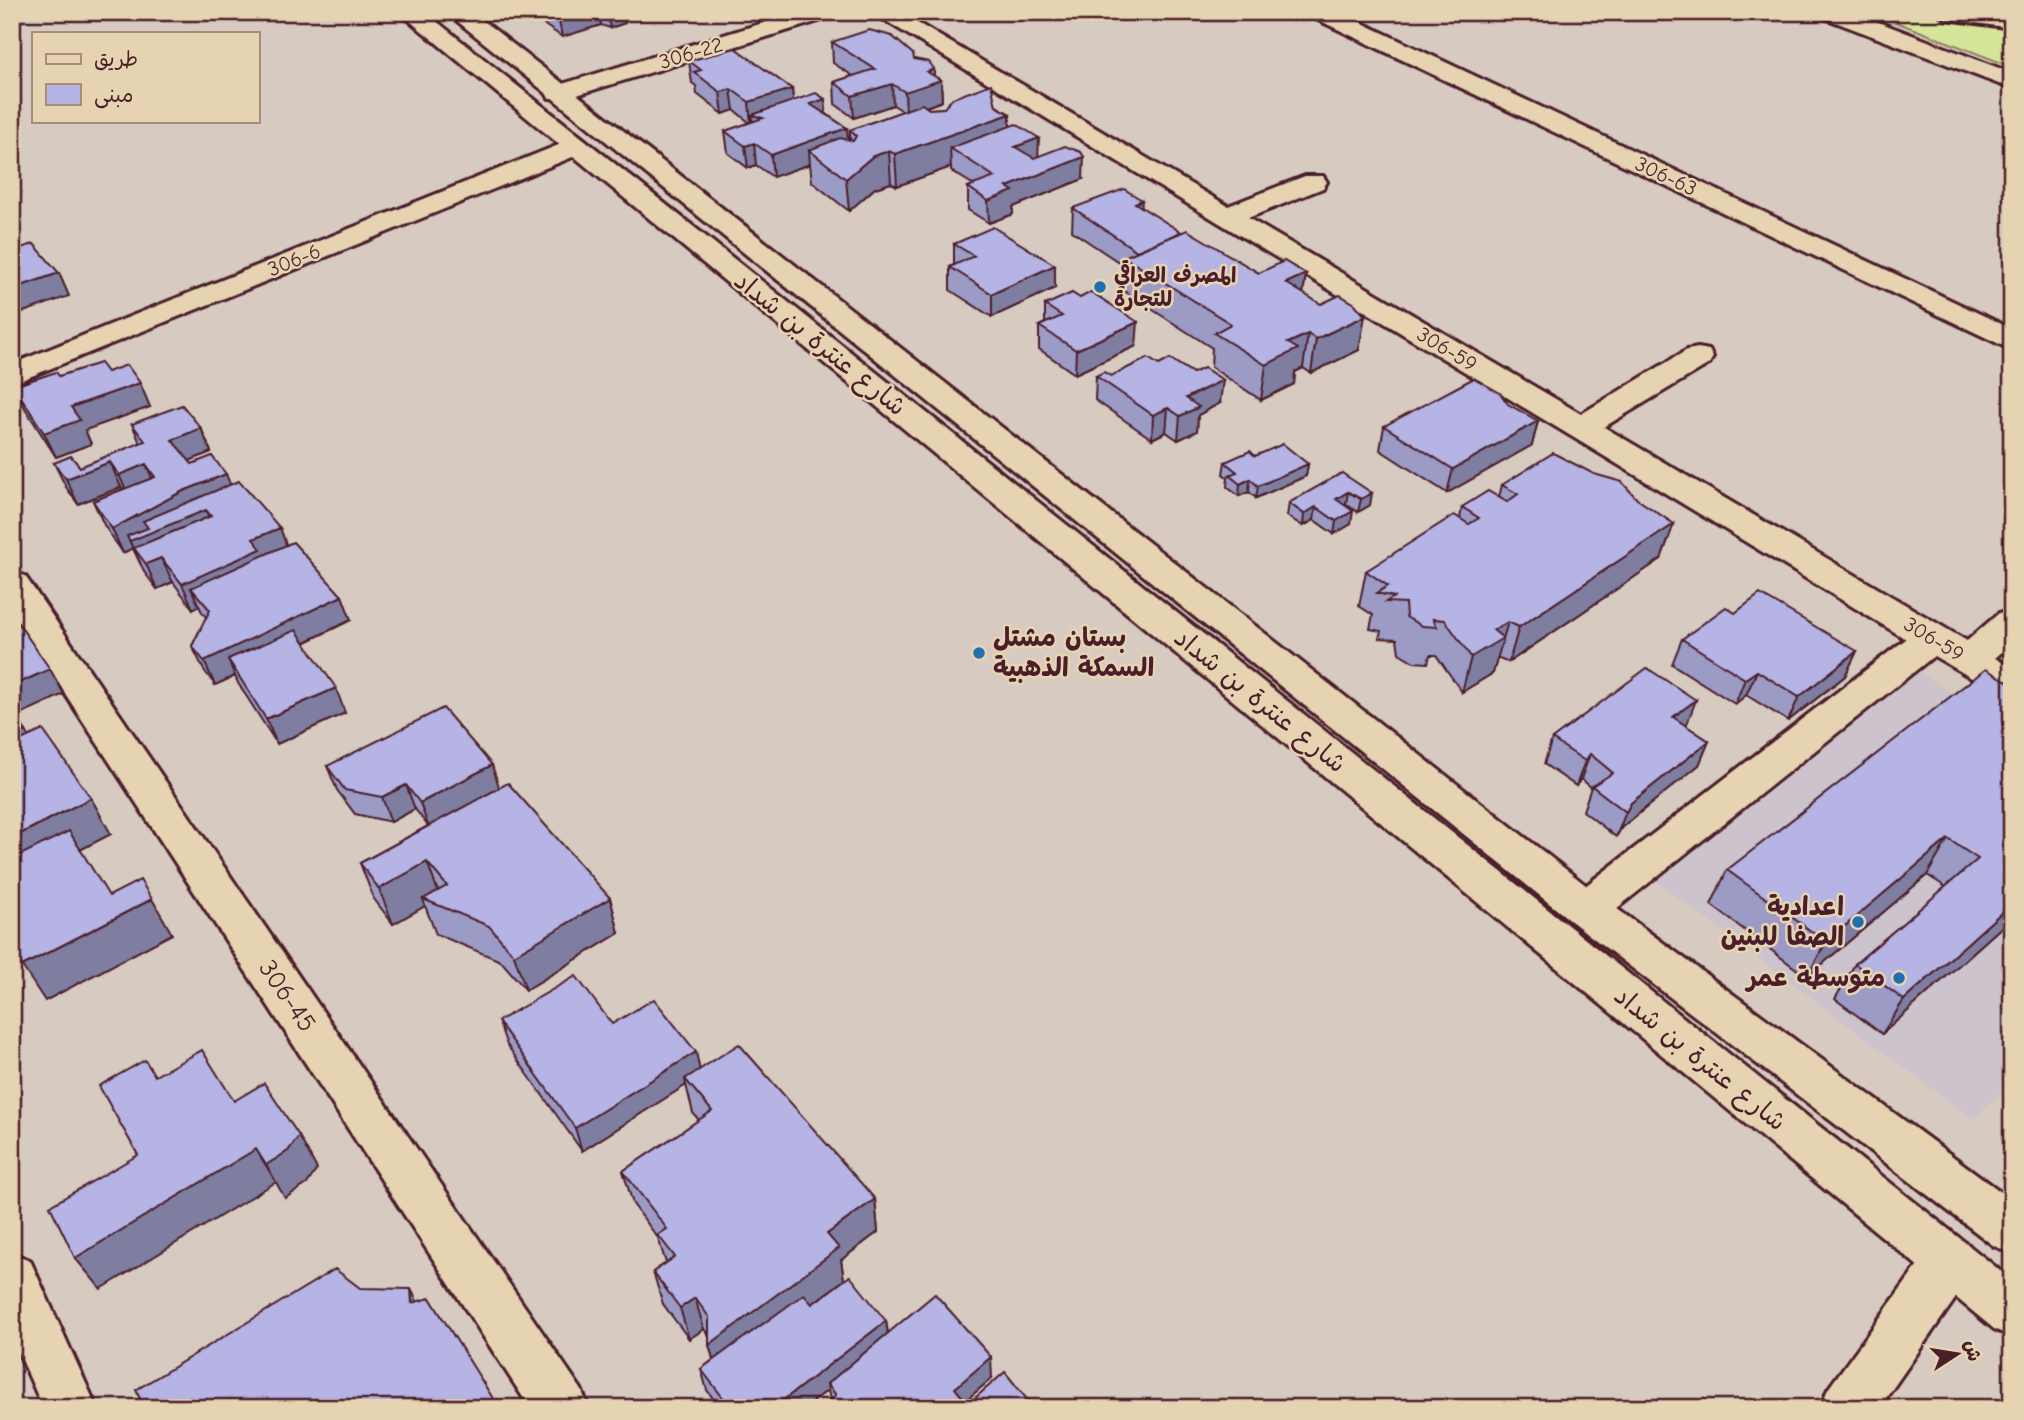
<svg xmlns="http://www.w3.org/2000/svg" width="2024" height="1420" font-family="'Comic Neue','Playpen Sans Arabic',sans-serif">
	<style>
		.built { fill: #cdc3cc }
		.green { fill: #d5e599; stroke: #908262; stroke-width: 2 }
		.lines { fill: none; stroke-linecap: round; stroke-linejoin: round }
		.minor-casing { stroke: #4a1f2b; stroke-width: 6 }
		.major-casing { stroke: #4a1f2b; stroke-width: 6 }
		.minor { fill: #e6d3b1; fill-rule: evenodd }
		.major { fill: #e6d3b1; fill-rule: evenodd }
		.wall { fill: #9c9bc5; stroke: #4a1f2b; stroke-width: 2 }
		.shaded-wall { fill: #7f7ea0; stroke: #4a1f2b; stroke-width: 2 }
		.building { fill: #b5b4e5; stroke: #4a1f2b; stroke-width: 2 }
		.poi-dot { fill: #1f6fb2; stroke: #e6d3b1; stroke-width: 2.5 }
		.labels { text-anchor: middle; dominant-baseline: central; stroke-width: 5; stroke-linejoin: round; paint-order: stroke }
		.far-street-label { font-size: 21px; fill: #4a1f2b; stroke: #e6d3b1 }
		.far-poi-label { font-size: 21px; font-weight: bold; fill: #4a1f2b; stroke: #e6d3b1; text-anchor: start }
		.street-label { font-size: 26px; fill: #4a1f2b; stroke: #e6d3b1 }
		.poi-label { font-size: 26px; font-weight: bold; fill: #4a1f2b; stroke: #e6d3b1; text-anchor: end }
	</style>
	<rect width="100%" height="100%" fill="#d7cac1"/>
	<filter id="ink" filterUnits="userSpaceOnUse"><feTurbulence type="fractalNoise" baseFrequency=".0143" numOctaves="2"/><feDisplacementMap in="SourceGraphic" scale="14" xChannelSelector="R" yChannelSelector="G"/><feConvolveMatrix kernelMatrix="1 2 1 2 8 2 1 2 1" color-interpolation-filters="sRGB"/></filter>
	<g filter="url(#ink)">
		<polygon class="built" points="1918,672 2012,729 2012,1081 1973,1119 1649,876"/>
		<polygon class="green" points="1870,12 1917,12 2012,27 2012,67"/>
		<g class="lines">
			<g class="minor-casing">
				<g id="minor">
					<polygon points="799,12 835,12 832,17 567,98 549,98 546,93 549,88"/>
					<polygon points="871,12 899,12 1228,206 1305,176 1323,176 1327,182 1323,188 1248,218 1581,414 1687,350 1698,348 1709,350 1713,357 1709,364 1604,427 1967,641 1999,613 2012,610 2012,643 1995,658 2012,668 2012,698 1999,694 1934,656 1601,921 1586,926 1571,921 1565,909 1571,897 1906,639"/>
					<polygon points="1309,12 1339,12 2012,329 2012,350 1312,17"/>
					<polygon points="1819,12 1852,12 2012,73 2012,89 1822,17"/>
					<polygon points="1936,12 2012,14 2012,28 1947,19"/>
					<polygon points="576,138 585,140 589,146 585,152 12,384 12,364"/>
					<polygon points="12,572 25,576 581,1389 589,1408 530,1408 12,612"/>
					<polygon points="1951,1238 1969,1245 1976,1262 1969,1279 1879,1408 1820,1408 1828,1389 1933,1245"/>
					<polygon points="12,1253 30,1260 97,1408 43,1408 12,1337"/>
				</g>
			</g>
			<g class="major-casing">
				<g id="major">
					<polygon points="399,12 425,12 2012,1280 2012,1337 1994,1329"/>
					<polygon points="446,12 472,12 1601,897 2012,1200 2012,1253 1994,1246 1571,921"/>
				</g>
			</g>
			<use href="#minor" class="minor"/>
			<use href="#major" class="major"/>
		</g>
		<g class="wall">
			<polygon points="526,12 639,12 639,14 624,17 625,23 610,28 601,25 562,37"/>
			<polygon points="832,42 914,59 934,69 934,76 941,80 942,101 926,107 929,109 996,106 1010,114 1010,126 1038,157 1083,179 1013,207 1013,214 989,223 968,210 968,187 974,185 951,171 951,167 897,186 891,183 875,188 849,211 812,182 810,164 773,177 756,165 748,168 728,153 725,131 750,123 734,110 723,114 697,94 696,86 692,83 689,61 792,89 793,101 826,114 847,128 848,140 850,140 850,130 903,111 893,105 854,118 835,104 834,82 853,76 833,63"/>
			<polygon points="1141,207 1181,232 1259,273 1306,274 1303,294 1359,350 1311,373 1303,368 1295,372 1294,384 1261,400 1211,367 1212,348 1122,290 1123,265 1072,231 1073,208"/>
			<polygon points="954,244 1055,288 992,317 950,290 950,267 954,265"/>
			<polygon points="1045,305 1136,346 1075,374 1039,349 1039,326 1045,323"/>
			<polygon points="107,372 150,407 85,430 91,444 56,457 26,410 14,386 59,376"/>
			<polygon points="1096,376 1111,376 1220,403 1198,415 1197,431 1178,440 1166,432 1152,439 1095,400"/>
			<polygon points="1538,421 1532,445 1447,493 1380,450 1384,426"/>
			<polygon points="132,424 201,428 211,452 189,461 192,464 230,484 280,528 286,545 342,596 351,620 304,643 345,713 277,744 238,683 235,676 215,685 204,670 192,646 206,617 202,612 199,606 193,609 173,582 157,589 145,573 133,548 123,553 104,525 93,501 123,489 121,487 78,504 66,487 54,463 80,467 140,443"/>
			<polygon points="1255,456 1308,464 1306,476 1256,498 1249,492 1239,496 1227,487 1228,478 1223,474 1225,462"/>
			<polygon points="1342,473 1370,505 1358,512 1346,504 1344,505 1351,524 1334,534 1314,520 1303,526 1287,516 1289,503"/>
			<polygon points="1502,485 1661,559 1509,662 1499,658 1497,658 1493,673 1462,692 1436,655 1430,655 1428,663 1414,662 1399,653 1397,639 1379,638 1381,631 1370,629 1373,615 1359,606 1366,571 1460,519 1462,507 1499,497"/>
			<polygon points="1735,613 1857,651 1845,676 1788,721 1746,695 1735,704 1672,664 1682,639"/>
			<polygon points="2012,684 2012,926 2007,922 1882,1034 1835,999 1855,964 1946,887 1927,875 1807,977 1711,905 1727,870"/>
			<polygon points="1687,724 1685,725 1709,741 1699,765 1622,827 1616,837 1583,811 1591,787 1581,779 1576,786 1544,764 1552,739"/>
			<polygon points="327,766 499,788 610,898 619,933 526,990 501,961 436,934 425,906 393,924 374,899 360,863 428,826 415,809 391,822 355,814 337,790"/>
			<polygon points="498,1021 612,1024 700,1069 875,1199 878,1232 841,1260 844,1280 812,1304 886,1321 888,1333 992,1378 966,1400 968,1404 1034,1408 830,1400 828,1390 804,1408 720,1408 707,1390 701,1369 713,1360 709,1336 704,1329 689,1339 663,1304 653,1272 666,1263 658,1238 633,1204 623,1171 699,1120 693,1113 686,1085 582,1151 507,1045"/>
		</g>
		<g class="shaded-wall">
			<polygon points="570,12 599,12 601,25 562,37 558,16"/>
			<polygon points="607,12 623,12 625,23 610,28"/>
			<polygon points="624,12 639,12 639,14 625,18"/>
			<polygon points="934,69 934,82 941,80 942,101 906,114 905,92 927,72"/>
			<polygon points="892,84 893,105 854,118 852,96"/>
			<polygon points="731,89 734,110 723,114 720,92"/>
			<polygon points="792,89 794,111 763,118 752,115 753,124 751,124 749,102"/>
			<polygon points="825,99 826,120 810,104"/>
			<polygon points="1010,114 1010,146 950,148 951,167 897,186 895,154"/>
			<polygon points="847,128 849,150 809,150 810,164 773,177 771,155"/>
			<polygon points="1039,138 1038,160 1015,169 1015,147"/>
			<polygon points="754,143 756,165 748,168 745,146"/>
			<polygon points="889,151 891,183 875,188 849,211 846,179 873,156"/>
			<polygon points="1084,157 1083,179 1013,207 1013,214 989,223 988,201 1007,187"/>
			<polygon points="1142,200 1140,223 1135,203"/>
			<polygon points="1055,265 1055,288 992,317 992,294"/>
			<polygon points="59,273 69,296 12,316 12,289"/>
			<polygon points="1306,274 1301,307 1286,283"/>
			<polygon points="1365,316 1359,350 1311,373 1316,339"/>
			<polygon points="1138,322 1136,346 1075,374 1076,350"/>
			<polygon points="1308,334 1303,368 1295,372 1294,384 1261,400 1266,365 1288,343"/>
			<polygon points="1223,380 1220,403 1198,415 1197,431 1178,440 1180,416 1186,398"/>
			<polygon points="140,383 150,407 85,430 91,444 56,457 44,433 71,407"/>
			<polygon points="1168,408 1166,432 1152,439 1153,415"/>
			<polygon points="1538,421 1532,445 1447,493 1453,469"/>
			<polygon points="201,428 211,452 182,464 172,440"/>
			<polygon points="110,462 121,487 78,504 66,479"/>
			<polygon points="146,464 157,489 130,499 119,475"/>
			<polygon points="1308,464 1306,476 1256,498 1258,486"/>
			<polygon points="226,474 236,499 206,511 216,534 134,548 141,565 127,536 133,548 123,553 112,529 181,492"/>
			<polygon points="1250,479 1249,492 1239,496 1240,484"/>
			<polygon points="1348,492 1346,504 1334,512 1336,499"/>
			<polygon points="1372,493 1370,505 1358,512 1361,499"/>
			<polygon points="1316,507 1314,520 1303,526 1304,514"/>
			<polygon points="1353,511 1351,524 1334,534 1336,521"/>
			<polygon points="1674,524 1661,559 1509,662 1519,627"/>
			<polygon points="280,528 289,552 191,588 199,606 193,609 182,584 253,539"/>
			<polygon points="161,558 173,582 157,589 146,564"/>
			<polygon points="342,596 351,620 238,674 228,659 235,676 215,685 204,661"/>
			<polygon points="1508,622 1493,673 1462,692 1471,657 1493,630"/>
			<polygon points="1857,651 1845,676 1788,721 1799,697"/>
			<polygon points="50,669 64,694 12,718 12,686"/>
			<polygon points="1757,671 1746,695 1735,704 1745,679"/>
			<polygon points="336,688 345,713 277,744 266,719"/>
			<polygon points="1696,700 1687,724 1664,742 1673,717"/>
			<polygon points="26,731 46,767 12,784 12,738"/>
			<polygon points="1709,741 1699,765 1622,827 1616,837 1626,812 1631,803"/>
			<polygon points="1590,754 1581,779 1576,786 1585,761"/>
			<polygon points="492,765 500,790 429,828 420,803"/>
			<polygon points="406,785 415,809 391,822 382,797"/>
			<polygon points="91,798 111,834 12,885 12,838"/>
			<polygon points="1948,839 1927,875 1807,977 1826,942"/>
			<polygon points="427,862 440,897 423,899 425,906 393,924 379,889"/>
			<polygon points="610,898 619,933 526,990 514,955"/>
			<polygon points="152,899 172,934 45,1001 22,966"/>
			<polygon points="2012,903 2012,914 2007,922 1882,1034 1904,1000"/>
			<polygon points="12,944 23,960 12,966"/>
			<polygon points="696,1052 701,1076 685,1079 686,1085 582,1151 575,1128"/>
			<polygon points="299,1136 317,1169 307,1184 285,1198 266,1165"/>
			<polygon points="256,1149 276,1182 101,1289 75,1258"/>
			<polygon points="875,1199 878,1232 841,1260 844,1280 718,1375 709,1345 827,1234"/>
			<polygon points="411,1289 422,1311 412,1303"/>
			<polygon points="695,1298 704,1329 689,1339 680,1308"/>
			<polygon points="886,1321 889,1343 827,1384 828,1390 804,1408 773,1408"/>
			<polygon points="991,1357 992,1378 957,1408 955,1388"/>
		</g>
		<g class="building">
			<polygon points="552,12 570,12 558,16"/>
			<polygon points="869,30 892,36 913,54 914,59 929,62 934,69 927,72 941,80 905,92 892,84 852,96 834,82 875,69 832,42"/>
			<polygon points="735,48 792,89 749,102 731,89 720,92 694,72 701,70 689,61"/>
			<polygon points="991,84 996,106 1010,114 895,154 889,151 873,156 846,179 809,150 840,138 853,141 856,136 850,130 922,104 929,109 944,108 953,98"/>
			<polygon points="816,93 825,99 810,104 847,128 771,155 754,143 745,146 725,131 763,118 752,115"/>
			<polygon points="1016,124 1039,138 1015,147 1034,158 1065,146 1081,152 1084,157 1007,187 1013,191 988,201 968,187 995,177 950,148"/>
			<polygon points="1124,189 1142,200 1135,203 1181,232 1137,251 1073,208"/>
			<polygon points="993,227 1055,265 992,294 950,267 974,256 954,244"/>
			<polygon points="1187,230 1259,273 1284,261 1306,274 1286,283 1321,304 1340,295 1355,304 1365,316 1316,339 1308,334 1288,343 1298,349 1266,365 1214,333 1231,324 1124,257"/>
			<polygon points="34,244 59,273 12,289 12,248 14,250"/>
			<polygon points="1091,292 1138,322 1076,350 1039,326 1062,316 1045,305 1072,293 1080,298"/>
			<polygon points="1148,358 1159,365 1170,359 1193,373 1204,368 1223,380 1186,398 1199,407 1180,416 1168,408 1153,415 1096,376 1104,372 1111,376"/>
			<polygon points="100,363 107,372 127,365 140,383 71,407 80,420 44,433 14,386 56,372 59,376"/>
			<polygon points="1474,378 1500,393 1508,404 1538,421 1453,469 1384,426"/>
			<polygon points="182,405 201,428 172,440 192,464 212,456 226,474 181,492 112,529 93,501 155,477 146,464 119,475 110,462 66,479 54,463 71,456 80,467 145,441 132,424"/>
			<polygon points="1283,444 1308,464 1258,486 1250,479 1240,484 1229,475 1237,472 1225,462 1250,451 1255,456"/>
			<polygon points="1553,453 1594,474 1622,482 1637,499 1674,524 1519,627 1508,622 1493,630 1503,638 1471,657 1445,620 1433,619 1437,627 1422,626 1406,617 1405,603 1386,602 1394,597 1377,593 1388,586 1366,571 1454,515 1469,524 1479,518 1462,507 1488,491 1507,502 1518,494 1502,485"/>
			<polygon points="1342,473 1372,493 1361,499 1348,492 1336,499 1353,511 1336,521 1316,507 1304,514 1289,503"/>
			<polygon points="239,481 280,528 253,539 261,549 182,584 161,558 146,564 134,548 211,516 206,510 130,541 127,536 148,528 143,521"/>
			<polygon points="293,542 342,596 204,661 192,646 210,610 191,588"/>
			<polygon points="1760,594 1857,651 1799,697 1757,671 1745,679 1682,639 1726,607 1735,613"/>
			<polygon points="18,623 50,669 12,686 12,626"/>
			<polygon points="296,630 336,688 266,719 228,659"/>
			<polygon points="1647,668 1696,700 1673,717 1709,741 1631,803 1626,812 1592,786 1613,773 1590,754 1585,761 1552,739"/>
			<polygon points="1986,669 2012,684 2012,903 1904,1000 1855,964 1978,859 1948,839 1826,942 1727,870"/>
			<polygon points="443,708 492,765 420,803 406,785 382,797 345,790 327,766"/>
			<polygon points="12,712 26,731 12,738"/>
			<polygon points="43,730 91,798 12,838 12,744"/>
			<polygon points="508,783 610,898 514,955 489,926 423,899 447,886 427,862 379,889 360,863"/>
			<polygon points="69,831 109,896 140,880 152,899 22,966 12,948 12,859"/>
			<polygon points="576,976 612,1024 654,999 696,1052 575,1128 498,1021"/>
			<polygon points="739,1044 875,1199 827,1234 839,1248 709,1345 709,1317 695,1298 680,1308 653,1272 675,1257 658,1235 667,1229 623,1171 712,1111 685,1079"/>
			<polygon points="202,1050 234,1101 264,1083 299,1136 288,1151 266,1165 256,1149 75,1258 50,1206 138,1155 99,1086 145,1060 155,1076"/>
			<polygon points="335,1269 360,1288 411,1289 412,1303 430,1298 499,1408 144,1408 136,1390"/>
			<polygon points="850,1276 886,1321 773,1408 740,1408 724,1399 701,1369 804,1294 812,1304"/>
			<polygon points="935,1294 991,1357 955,1388 968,1404 1005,1372 1034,1408 821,1408 836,1395 827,1384"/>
		</g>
	</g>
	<g class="poi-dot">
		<circle cx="1100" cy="287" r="7"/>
		<circle cx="979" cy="653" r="7"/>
		<circle cx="1858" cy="922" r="7"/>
		<circle cx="1899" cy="978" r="7"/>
	</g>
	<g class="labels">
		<g class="far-street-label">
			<text transform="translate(691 53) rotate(-17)">306-22</text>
			<text transform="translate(1666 176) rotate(25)">306-63</text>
			<text transform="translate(294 260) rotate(-22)">306-6</text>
			<text transform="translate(1447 349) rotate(31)">306-59</text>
			<text transform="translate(1934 639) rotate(31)">306-59</text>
		</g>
		<g class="far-poi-label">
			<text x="1114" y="275">المصرف العراقي<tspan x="1114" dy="24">للتجارة</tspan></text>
		</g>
		<g class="street-label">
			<text transform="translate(820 344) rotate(39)">شارع عنترة بن شداد</text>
			<text transform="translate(1260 701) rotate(39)">شارع عنترة بن شداد</text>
			<text transform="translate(287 996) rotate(56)">306-45</text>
			<text transform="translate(1700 1059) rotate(39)">شارع عنترة بن شداد</text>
		</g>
		<g class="poi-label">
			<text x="993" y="638" text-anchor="start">بستان مشتل<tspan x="993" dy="30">السمكة الذهبية</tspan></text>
			<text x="1844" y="907">اعدادية<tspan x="1844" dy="30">الصفا للبنين</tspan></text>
			<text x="1885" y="978">متوسطة عمر</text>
		</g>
	</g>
	<rect width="2024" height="1420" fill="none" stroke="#e6d3b1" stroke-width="42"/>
	<rect x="21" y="21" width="1982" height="1378" fill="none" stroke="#4a1f2b" stroke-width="2.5" filter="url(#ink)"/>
	<rect x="32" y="32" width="228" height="91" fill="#e6d3b1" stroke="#a88b7b" stroke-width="2"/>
	<rect x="46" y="54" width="35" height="10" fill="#e6d3b1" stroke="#a88b7b" stroke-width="2"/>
	<text x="94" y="66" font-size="21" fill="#4a1f2b">طريق</text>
	<rect x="46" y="84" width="35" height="21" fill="#b5b4e5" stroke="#a88b7b" stroke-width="2"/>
	<text x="94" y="102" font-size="21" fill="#4a1f2b">مبنى</text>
	<g transform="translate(1957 1354) rotate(78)" stroke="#e6d3b1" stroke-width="5" paint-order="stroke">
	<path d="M0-5L12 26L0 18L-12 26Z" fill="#4a1f2b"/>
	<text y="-10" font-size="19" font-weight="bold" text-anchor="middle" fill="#4a1f2b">ش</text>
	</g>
</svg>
